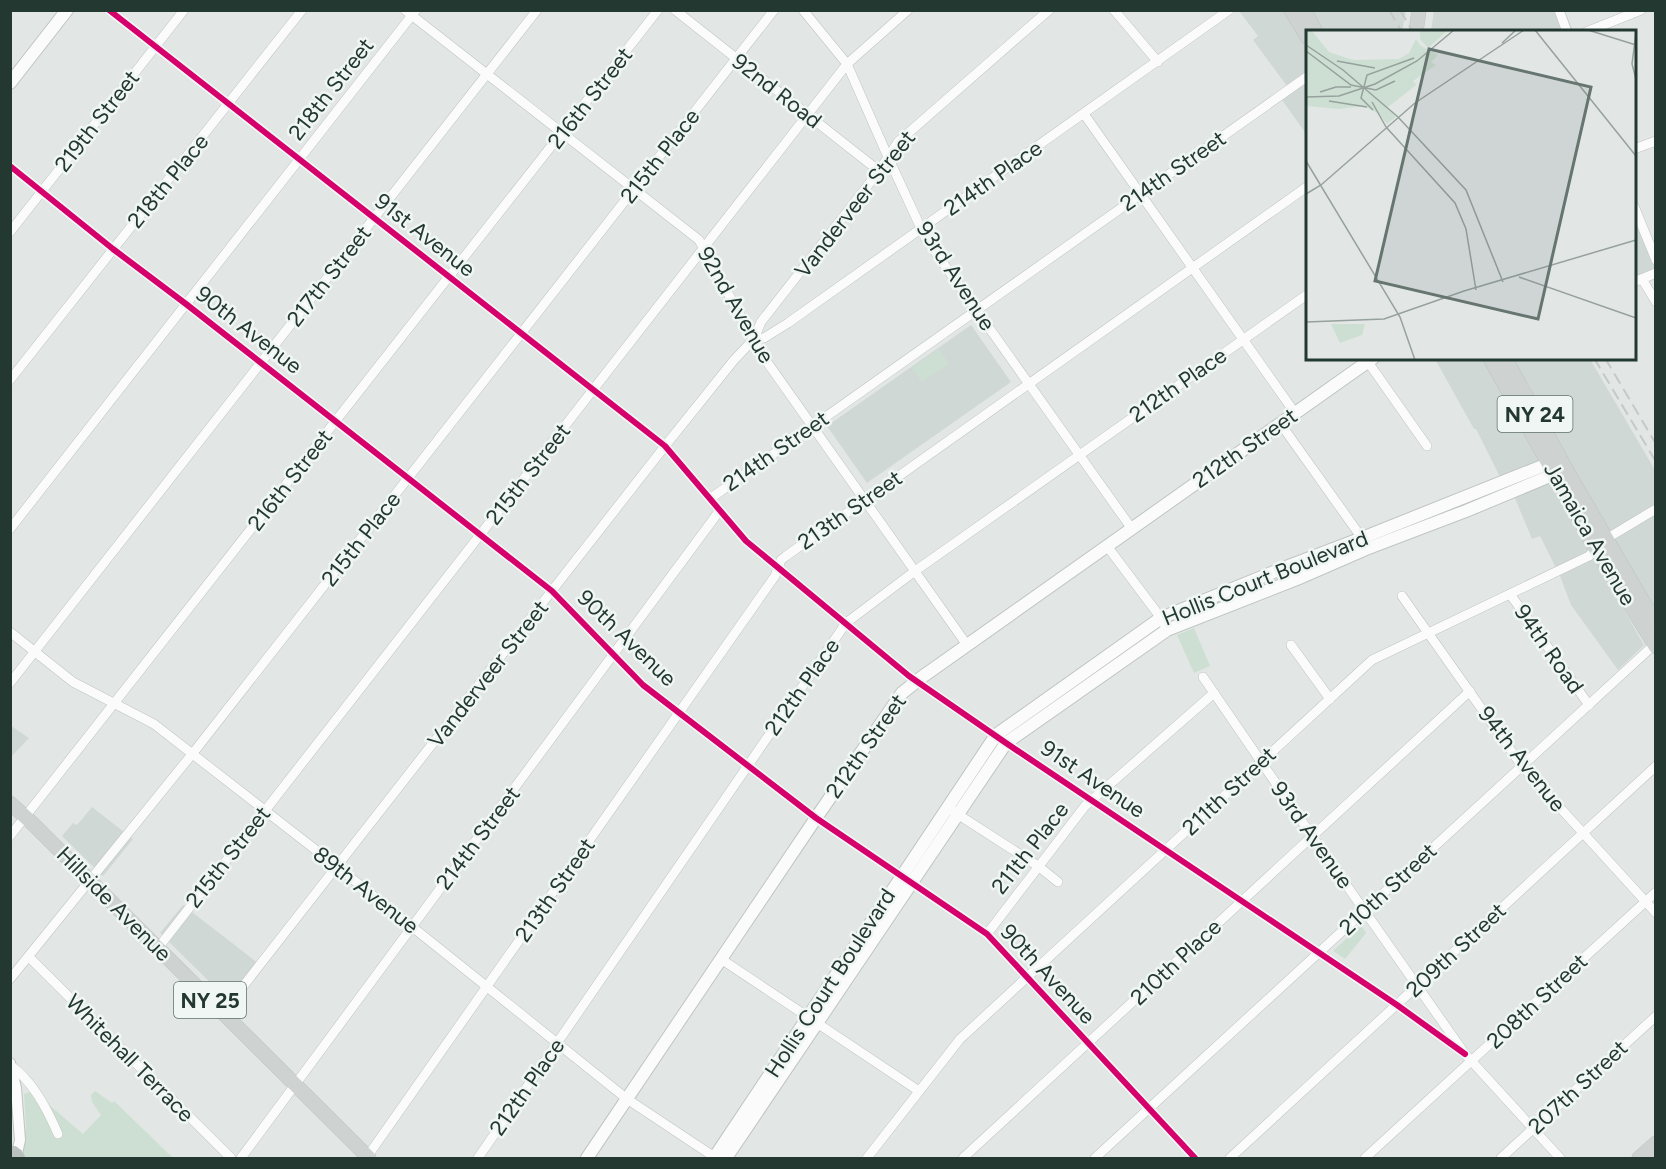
<svg xmlns="http://www.w3.org/2000/svg" width="1666" height="1169" font-family="Figtree,sans-serif">
	<style>
		.built { fill: #d0d8d5 }
		.green { fill: #cddfd2 }
		.lines { fill: none; stroke-linecap: round; stroke-linejoin: round }
		.minor-casing { stroke: #bfc4c2; stroke-width: 10 }
		.tertiary-casing { stroke: #bfc4c2; stroke-width: 12 }
		.secondary-casing { stroke: #bfc5c2; stroke-width: 14 }
		.primary-casing { stroke: #bcc3c1; stroke-width: 15 }
		.minor { stroke: #fbfbfb; stroke-width: 9 }
		.tertiary { stroke: #fbfbfb; stroke-width: 10 }
		.secondary { stroke: #fbfbfb; stroke-width: 12 }
		.primary { stroke: #ced3d1; stroke-width: 14 }
		.rail { stroke: #c6c9c8; stroke-width: 2; stroke-dasharray: 12 6; stroke-linecap: butt }
		.motorway-bridge-casing { stroke: #bcc3c1; stroke-width: 18; stroke-linecap: butt }
		.motorway-bridge { stroke: #bac1bf; stroke-width: 16 }
		.cycleway-casing { stroke: #f0f6f3; stroke-width: 10 }
		.cycleway { stroke: #d6006c; stroke-width: 6 }
		.labels { text-anchor: middle; dominant-baseline: central; stroke-width: 5; stroke-linejoin: round; paint-order: stroke }
		.shield { fill: #f0f6f3; stroke: #60716b; stroke-width: 1.5 }
		.shield-label { font-size: 21px; font-weight: bold; fill: #233831 }
		.street-label { font-size: 22px; fill: #233831; stroke: #f0f6f3 }
		.inset-road { fill: none; stroke: #96a19d; stroke-width: 1.5 }
		.view { fill: #667570; fill-opacity: 0.15; stroke: #667570; stroke-width: 3 }
		.inset-edge { fill: none; stroke: #233831; stroke-width: 3 }
	</style>
	<rect width="100%" height="100%" fill="#e2e7e5"/>
	<g class="built">
		<polygon points="1434,10 1565,11 1573,31 1431,32"/>
		<polygon points="1239,11 1285,11 1307,50 1307,135 1282,100 1292,93 1253,40 1258,36"/>
		<polygon points="1311,11 1406,11 1402,32 1323,31"/>
		<polygon points="1634,199 1656,254 1655,271 1634,280"/>
		<polygon points="971,325 1011,382 867,483 827,426"/>
		<polygon points="1435,359 1483,359 1540,463 1502,481 1476,429 1474,429"/>
		<polygon points="1511,359 1590,359 1655,470 1655,614"/>
		<polygon points="1551,482 1644,645 1618,670 1571,605 1560,576 1540,536 1532,539 1514,496"/>
		<polygon points="10,725 29,738 11,757 10,757"/>
		<polygon points="92,807 133,839 103,876 62,836 73,823 77,825"/>
		<polygon points="183,905 263,967 234,1006 160,933"/>
	</g>
	<g class="green">
		<polygon points="939,349 949,364 922,382 912,368"/>
		<polygon points="1194,628 1210,666 1194,673 1177,635"/>
		<polygon points="1361,925 1366,933 1345,959 1333,951"/>
		<polygon points="95,1091 112,1103 114,1101 173,1158 16,1158 26,1129 24,1094 30,1092 41,1110 47,1103 83,1134 101,1115 92,1102 91,1095"/>
	</g>
	<g class="lines">
		<g class="minor-casing">
			<g id="minor">
				<polyline points="109,10 665,446 746,541 909,676 1006,743 1397,1005 1465,1054"/>
				<polyline points="405,10 699,240 760,352 967,645"/>
				<polyline points="675,10 879,171"/>
				<polyline points="803,10 847,64 888,157 926,239 1132,529"/>
				<polyline points="1114,10 1158,62"/>
				<polyline points="1559,10 1567,32"/>
				<polyline points="1586,32 1641,10"/>
				<polyline points="1084,114 1295,413"/>
				<polyline points="1634,149 1656,141"/>
				<polyline points="10,166 113,249 186,304 552,591 643,685 816,818 987,934 1195,1158"/>
				<polyline points="1634,206 1656,260"/>
				<polyline points="10,232 184,10"/>
				<polyline points="1642,279 1656,302"/>
				<polyline points="1634,282 1656,273"/>
				<polyline points="754,339 764,338 788,323 1229,10"/>
				<polyline points="1368,362 1427,446"/>
				<polyline points="10,380 302,10"/>
				<polyline points="1280,423 1364,541"/>
				<polyline points="711,498 1308,76"/>
				<polyline points="10,529 416,10"/>
				<polyline points="1107,546 1161,618 1167,630"/>
				<polyline points="1510,594 1589,705"/>
				<polyline points="1402,596 1522,766 1656,913"/>
				<polyline points="10,632 73,682 154,724 330,861 627,1099 716,1158"/>
				<polyline points="1291,645 1330,699"/>
				<polyline points="1203,677 1312,836 1465,1054 1560,1158"/>
				<polyline points="10,683 537,10"/>
				<polyline points="948,808 1038,866 1058,882"/>
				<polyline points="10,836 658,10"/>
				<polyline points="987,934 1085,806 1214,693"/>
				<polyline points="158,948 847,64 908,10"/>
				<polyline points="29,957 231,1158"/>
				<polyline points="721,959 919,1091"/>
				<polyline points="10,979 197,748 774,10"/>
				<polyline points="223,1012 665,446 734,360 754,339 761,322 879,171 898,142 1049,10"/>
				<path d="M10,1065C33,1081 47,1109 58,1134"/>
				<polyline points="367,1157 775,576 781,560 786,556 1308,186"/>
				<polyline points="241,1158 720,510"/>
				<polyline points="478,1158 846,623 915,571 1308,294"/>
				<polyline points="867,1158 960,1039 1372,660 1589,556 1606,539 1656,509"/>
				<polyline points="963,1158 1470,691"/>
				<polyline points="1095,1158 1656,643"/>
				<polyline points="1230,1158 1656,766"/>
				<polyline points="1365,1158 1656,892"/>
				<polyline points="1501,1158 1656,1016"/>
			</g>
		</g>
		<g class="tertiary-casing">
			<polyline id="tertiary" points="10,1063 16,1088 20,1140 16,1158"/>
		</g>
		<g class="secondary-casing">
			<g id="secondary">
				<polyline points="10,83 67,10"/>
				<polyline points="587,1158 816,818 902,693 922,677 1373,358"/>
				<polyline points="714,1158 996,735 1161,618 1291,565 1362,538 1555,461"/>
				<polyline points="726,1158 1006,743 1167,630 1297,579 1366,549 1466,511 1562,471"/>
			</g>
		</g>
		<g class="primary-casing">
			<g id="primary">
				<polyline points="1291,10 1308,38"/>
				<polyline points="1304,10 1316,32"/>
				<polyline points="1416,32 1419,10"/>
				<polyline points="1490,358 1596,549 1656,647"/>
				<polyline points="1505,358 1571,478 1656,624"/>
				<polyline points="10,803 31,822 369,1158"/>
				<polyline points="1639,1158 1656,1143"/>
				<polyline points="1653,1158 1656,1156"/>
			</g>
		</g>
		<use href="#minor" class="minor"/>
		<use href="#tertiary" class="tertiary"/>
		<use href="#secondary" class="secondary"/>
		<use href="#primary" class="primary"/>
		<g class="rail">
			<polyline points="1389,10 1402,32"/>
			<polyline points="1400,10 1413,32"/>
			<polyline points="1594,358 1656,462"/>
			<polyline points="1605,358 1656,444"/>
		</g>
		<g class="motorway-bridge-casing">
			<polyline id="motorway-bridge" points="10,1153 17,1158"/>
		</g>
		<use href="#motorway-bridge" class="motorway-bridge"/>
		<g class="cycleway-casing">
			<g id="cycleway">
				<polyline points="109,10 665,446 746,541 909,676 1006,743 1397,1005 1465,1054"/>
				<polyline points="10,166 113,249 186,304 552,591 643,685 816,818 987,934 1195,1158"/>
			</g>
		</g>
		<use href="#cycleway" class="cycleway"/>
	</g>
	<g class="labels">
		<g class="shield">
			<rect x="1497.5" y="396" width="75" height="36" rx="4.5"/>
			<rect x="174" y="982" width="72" height="36" rx="4.5"/>
		</g>
		<g class="shield-label">
			<text x="1535" y="414">NY 24</text>
			<text x="210" y="1000">NY 25</text>
		</g>
		<g class="street-label">
			<text transform="translate(331 89) rotate(-52)">218th Street</text>
			<text transform="translate(777 91) rotate(38)">92nd Road</text>
			<text transform="translate(590 98) rotate(-52)">216th Street</text>
			<text transform="translate(97 121) rotate(-52)">219th Street</text>
			<text transform="translate(660 156) rotate(-52)">215th Place</text>
			<text transform="translate(1173 171) rotate(-35)">214th Street</text>
			<text transform="translate(993 178) rotate(-35)">214th Place</text>
			<text transform="translate(168 181) rotate(-51)">218th Place</text>
			<text transform="translate(855 204) rotate(-52)">Vanderveer Street</text>
			<text transform="translate(425 235) rotate(38)">91st Avenue</text>
			<text transform="translate(329 276) rotate(-52)">217th Street</text>
			<text transform="translate(956 276) rotate(57)">93rd Avenue</text>
			<text transform="translate(736 305) rotate(60)">92nd Avenue</text>
			<text transform="translate(249 330) rotate(38)">90th Avenue</text>
			<text transform="translate(1178 385) rotate(-35)">212th Place</text>
			<text transform="translate(1245 448) rotate(-35)">212th Street</text>
			<text transform="translate(776 451) rotate(-35)">214th Street</text>
			<text transform="translate(528 474) rotate(-52)">215th Street</text>
			<text transform="translate(290 480) rotate(-52)">216th Street</text>
			<text transform="translate(850 510) rotate(-35)">213th Street</text>
			<text transform="translate(1590 534) rotate(60)">Jamaica Avenue</text>
			<text transform="translate(361 539) rotate(-52)">215th Place</text>
			<text transform="translate(1265 578) rotate(-22)">Hollis Court Boulevard</text>
			<text transform="translate(627 638) rotate(44)">90th Avenue</text>
			<text transform="translate(1549 649) rotate(55)">94th Road</text>
			<text transform="translate(488 674) rotate(-52)">Vanderveer Street</text>
			<text transform="translate(802 687) rotate(-55)">212th Place</text>
			<text transform="translate(866 746) rotate(-55)">212th Street</text>
			<text transform="translate(1522 759) rotate(52)">94th Avenue</text>
			<text transform="translate(1093 779) rotate(34)">91st Avenue</text>
			<text transform="translate(1229 791) rotate(-43)">211th Street</text>
			<text transform="translate(1312 835) rotate(55)">93rd Avenue</text>
			<text transform="translate(478 838) rotate(-53)">214th Street</text>
			<text transform="translate(1030 848) rotate(-52)">211th Place</text>
			<text transform="translate(228 857) rotate(-52)">215th Street</text>
			<text transform="translate(1388 889) rotate(-43)">210th Street</text>
			<text transform="translate(366 890) rotate(38)">89th Avenue</text>
			<text transform="translate(555 890) rotate(-55)">213th Street</text>
			<text transform="translate(114 904) rotate(45)">Hillside Avenue</text>
			<text transform="translate(1456 950) rotate(-43)">209th Street</text>
			<text transform="translate(1176 962) rotate(-43)">210th Place</text>
			<text transform="translate(1048 974) rotate(47)">90th Avenue</text>
			<text transform="translate(830 983) rotate(-57)">Hollis Court Boulevard</text>
			<text transform="translate(1537 1001) rotate(-43)">208th Street</text>
			<text transform="translate(130 1058) rotate(45)">Whitehall Terrace</text>
			<text transform="translate(527 1087) rotate(-55)">212th Place</text>
			<text transform="translate(1578 1087) rotate(-43)">207th Street</text>
		</g>
	</g>
	<g transform="translate(1306 30)">
		<rect width="330" height="330" fill="#e2e7e5"/>
		<path d="M0,0H5L23,22L47,30L93,29L103,23L110,9L115,16L132,25L125,32L130,35L107,51L110,55L81,78L90,87L81,94L73,84L58,76L33,79L0,76ZM114,0H142L122,18L114,9ZM25,294H59L56,305L34,313Z" fill="#cddfd2"/>
		<path class="inset-road" d="M229,0L330,126M282,0L330,15M330,3L326,34L330,49M196,13L210,0M0,15L37,40L92,87M0,21L45,55L70,60L89,51M31,31L69,38M14,62L30,57H45M0,67L33,66L69,54L111,31L148,0M23,71L61,77M66,72L80,97M67,80L55,68L61,45L108,28M92,87L160,160L197,252M80,97L149,173L160,199L170,260M0,131L94,287L109,330M0,164L15,155L109,73L218,0M213,247L330,288M0,292L78,289L158,261L330,210"/>
		<path class="view" d="M123,19L285,57L232,289L69,251Z"/>
		<rect width="330" height="330" class="inset-edge"/>
	</g>
	<rect width="1666" height="1169" fill="none" stroke="#233831" stroke-width="24"/>
</svg>
